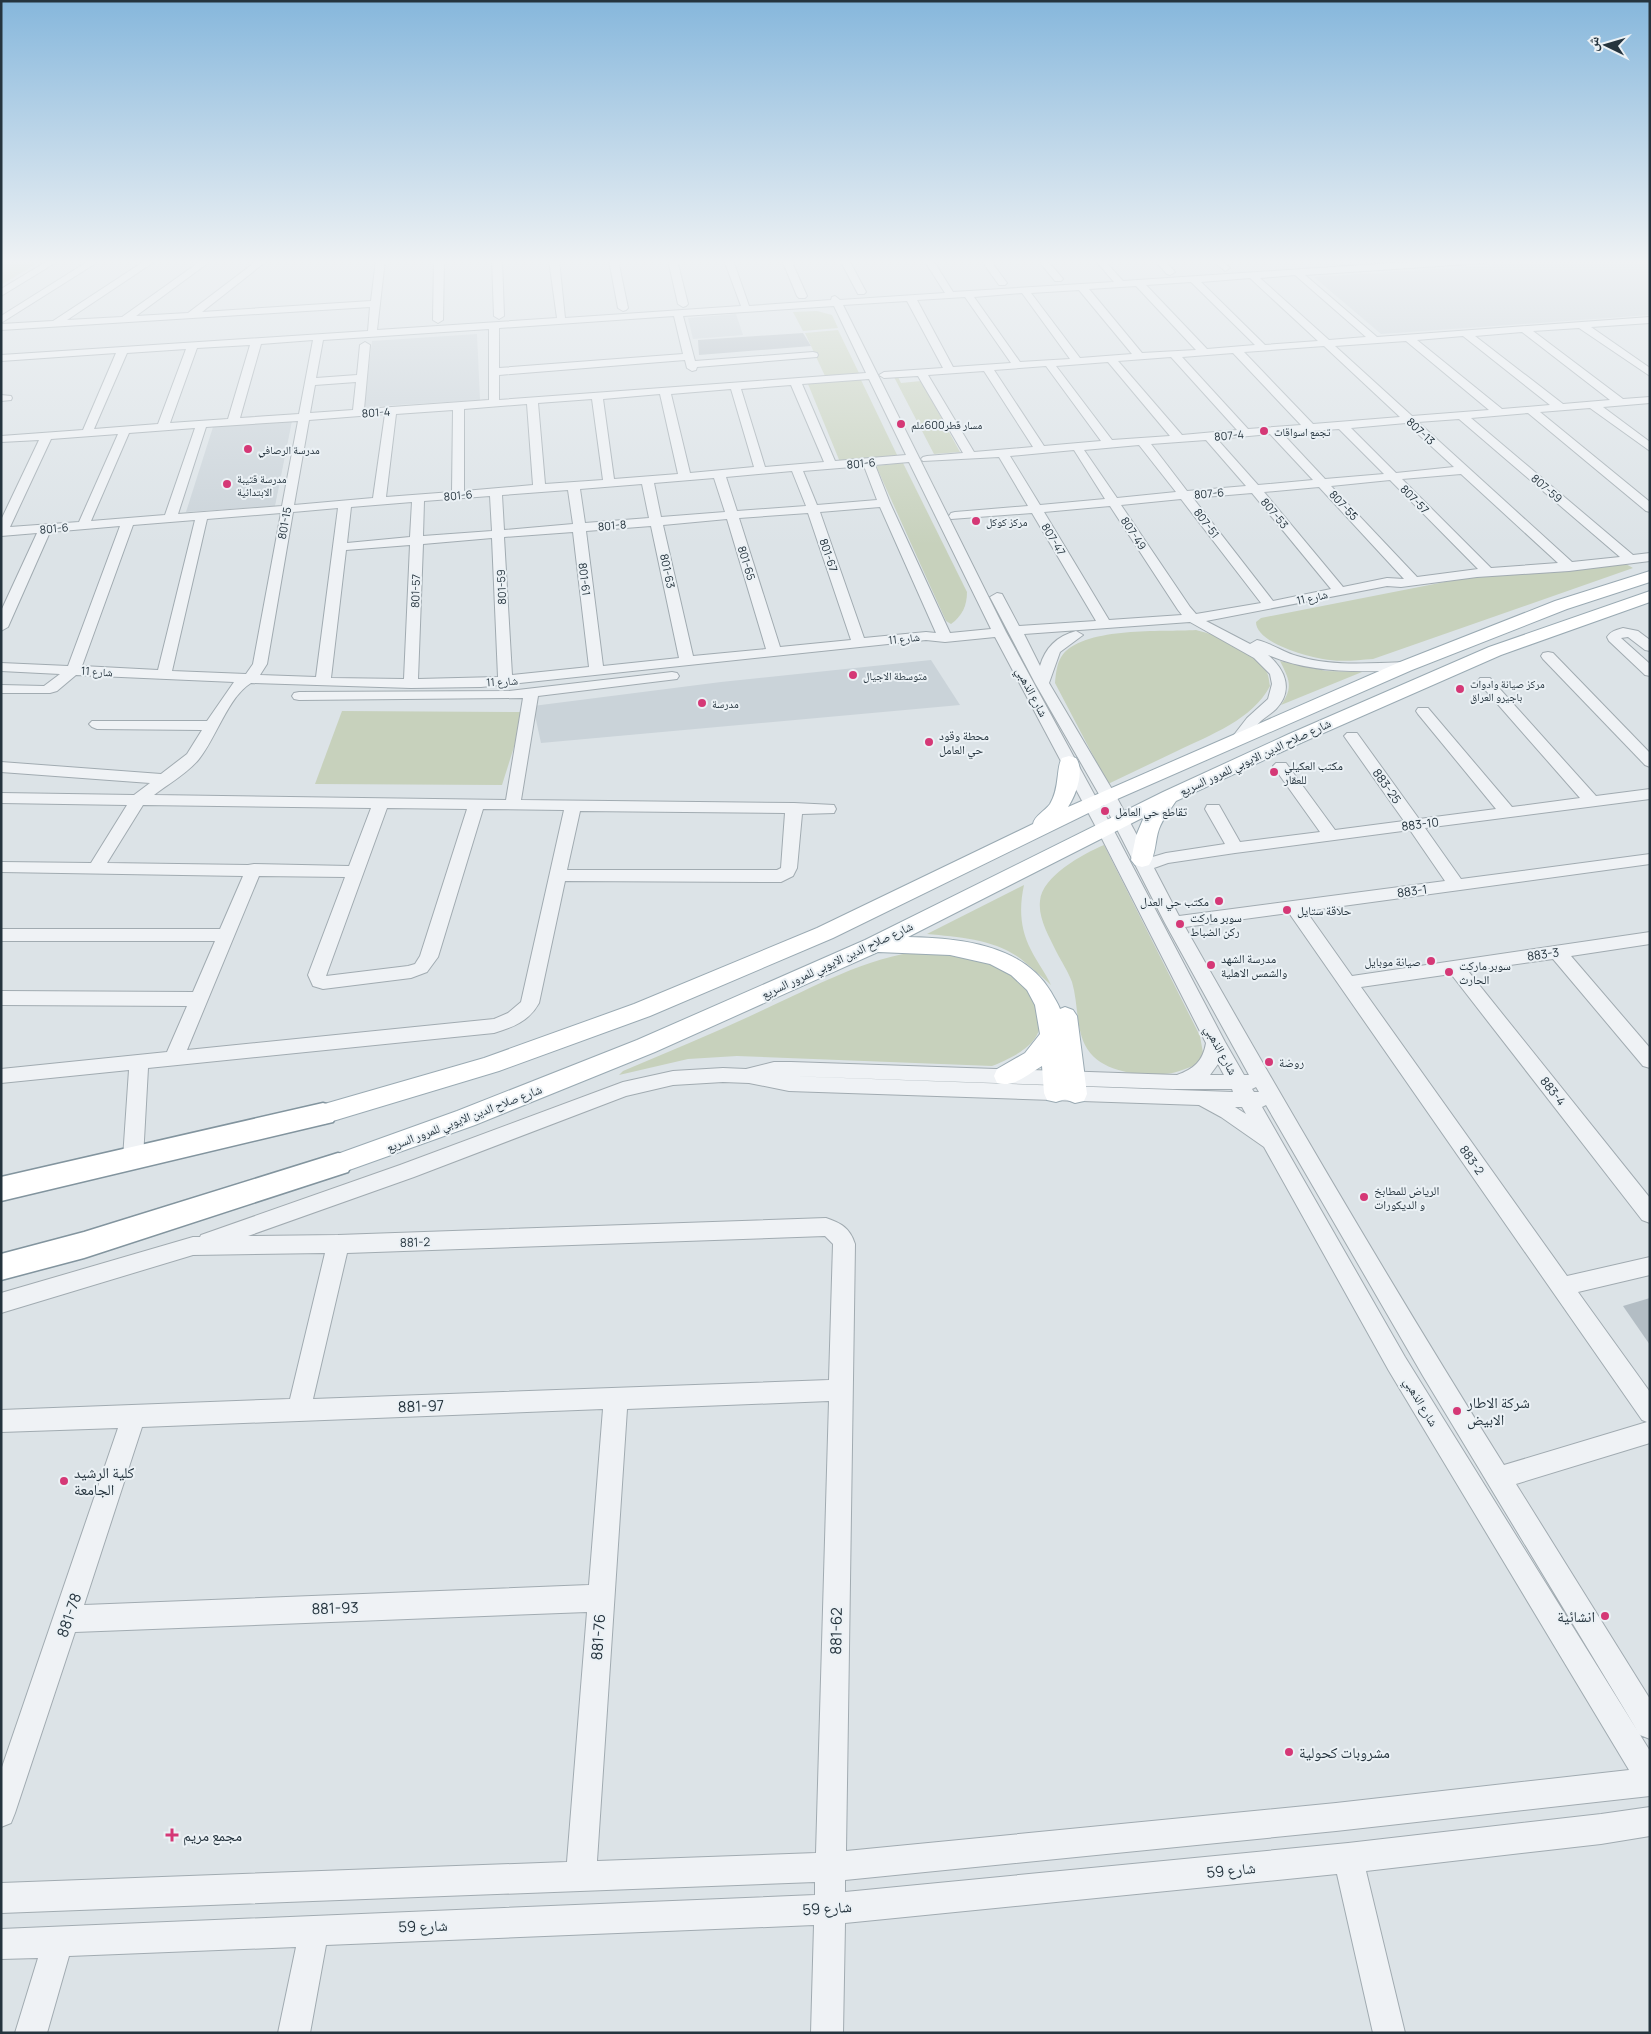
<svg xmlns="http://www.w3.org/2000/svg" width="1651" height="2034" font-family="Manrope,'Noto Naskh Arabic',sans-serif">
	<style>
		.built { fill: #cad3d9 }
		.green { fill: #c7d1bc }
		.building { fill: #b3bdc4 }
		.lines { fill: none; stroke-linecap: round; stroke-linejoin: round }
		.minor-casing { stroke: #a1abb1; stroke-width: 2 }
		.major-casing { stroke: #9aaab3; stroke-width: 2 }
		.highway-casing { stroke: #82949e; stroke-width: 3 }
		.minor { fill: #eff2f5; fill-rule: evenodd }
		.major { fill: #fff; fill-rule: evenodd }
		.highway { fill: #fff; fill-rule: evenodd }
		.poi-dot { fill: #d53876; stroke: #ebf1f5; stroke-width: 2 }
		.labels { text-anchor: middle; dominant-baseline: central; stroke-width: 4; stroke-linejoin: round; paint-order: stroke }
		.far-street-label { font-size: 11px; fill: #25343e; stroke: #ebf1f5 }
		.far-poi-label { font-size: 11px; fill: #25343e; stroke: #ebf1f5; text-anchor: start }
		.street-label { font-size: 12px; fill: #25343e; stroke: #ebf1f5 }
		.poi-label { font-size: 12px; fill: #25343e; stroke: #ebf1f5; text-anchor: start }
		.near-poi-label { font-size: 15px; fill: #25343e; stroke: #ebf1f5; text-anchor: start }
		.near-street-label { font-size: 15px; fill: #25343e; stroke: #ebf1f5 }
	</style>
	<rect width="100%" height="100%" fill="#dce3e7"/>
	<g class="built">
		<polygon points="1573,260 1650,260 1650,315 1381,334 1314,277"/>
		<polygon points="736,314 743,335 693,339 688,318"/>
		<polygon points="477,334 480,400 364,407 372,341"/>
		<polygon points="292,421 275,506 186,512 213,427"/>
		<polygon points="931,660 960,705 541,743 533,706 721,682"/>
	</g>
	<g class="green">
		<polygon points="1,260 43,260 1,285"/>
		<polygon points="817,311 832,315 838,328 803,331 793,312"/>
		<polygon points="838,330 859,373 825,376 805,333"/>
		<polygon points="894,377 898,377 901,383 921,381 960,452 934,454"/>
		<polygon points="861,380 898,457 840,462 808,384"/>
		<path d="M903,463L967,592C967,606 962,616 951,624L946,621L876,466Z"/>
		<path d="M1624,563L1633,568L1373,659C1358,660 1345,662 1330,660C1312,658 1256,644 1256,622L1261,618L1465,578Z"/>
		<path d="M1196,630C1219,636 1255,647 1266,671C1269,675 1269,682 1270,686C1252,720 1210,735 1177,751C1154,762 1131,773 1108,784L1055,683C1056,672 1057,661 1064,653C1088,627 1161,632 1196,630Z"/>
		<path d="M1280,661L1326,671L1362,672L1281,705C1294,687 1289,679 1280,661Z"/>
		<polygon points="342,711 525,712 502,785 315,784"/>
		<path d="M1104,845L1200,1036L1203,1053L1196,1065C1185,1069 1174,1074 1163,1074C1135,1076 1098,1071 1085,1045C1076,1027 1078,1002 1072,982C1068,971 1061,961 1056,951C1049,936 1038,918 1040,901C1042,876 1083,854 1104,845Z"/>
		<path d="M1024,885C1019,908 1020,929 1031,950C1037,962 1045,972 1051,985C1041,976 1031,967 1021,959C994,939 959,937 927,934Z"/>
		<path d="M923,951H938L994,961L1034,992C1036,1002 1039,1013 1040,1023C1040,1046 1009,1059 992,1066L737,1056L688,1059L619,1075L623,1071C670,1051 717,1032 763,1010C814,987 866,957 923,951Z"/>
	</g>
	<g class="building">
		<polygon points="803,333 811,346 699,355 698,340"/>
		<polygon points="1650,1298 1650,1345 1623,1306"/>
	</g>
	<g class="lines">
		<g class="minor-casing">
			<g id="minor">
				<polygon points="49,260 60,260 1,296 1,289"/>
				<polygon points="90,260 101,260 1,323 1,316"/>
				<path d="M146,260H157L67,320L122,317L202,260H212L136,316L188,313L258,260H268L202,312L371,301L376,260H385L377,330L557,318L549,260H559L565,318L741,306L724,260H733L749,306L831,300L832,297L835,296L840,300L945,293L924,260H933L953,292L1114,282L1095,260H1104L1123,281L1437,260H1488L1484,263L1305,275L1377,337L1650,317V323L1591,327L1650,368V376L1579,328L1533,331L1623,399L1650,397V403L1603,407L1650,442V451L1590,408L1540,412L1650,502V512L1646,511L1528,413L1471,418L1633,555L1650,553V561L1569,571L1477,577L1401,587L1387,586L1206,621L1250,644L1257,640C1271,643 1283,652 1297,656C1332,667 1370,663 1406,662L1411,663L1413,666L1411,669L1406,670C1359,672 1312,674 1268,655C1285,669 1294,690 1276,709C1271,714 1263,718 1258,724C1249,732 1247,747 1233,743L1230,740L1247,718L1268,699L1272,684L1270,674L1254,658L1190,622L1024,634L1040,666C1045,648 1057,636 1076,631L1083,635L1060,652L1049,683L1116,796L1149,858L1166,853L1225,844L1205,809L1207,805H1219L1240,842L1320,832L1273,766L1276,763H1286L1335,830L1404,821L1344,736L1347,733H1357L1419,819L1496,809L1418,714L1416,711L1418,708H1428L1512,807L1580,798L1480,684L1478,681L1480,678H1490L1596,796L1650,789V799L1425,828L1461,879L1650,854V864L1306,911L1352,976L1650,932V944L1571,956L1650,1048V1068L1643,1066L1553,959L1468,971L1650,1198V1223L1642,1220L1451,974L1361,987L1567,1276L1650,1257V1275L1578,1292L1650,1392V1443L1516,1484L1650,1699V1739L1640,1735L1423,1376L1266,1105L1262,1107L1405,1357L1650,1751V1796L1336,1831L845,1880V1892L1348,1843L1601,1814L1650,1807V1836L1601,1844L1366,1871L1405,2033H1373L1337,1874L845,1923L843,2033H811L814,1925L326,1945L310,2033H278L296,1947L69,1956L47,2033H15L38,1958L1,1959V1929L815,1895V1882L1,1913V1883L567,1862L587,1612L75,1632L15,1813L11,1823L1,1827V1770L118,1428L1,1432V1410L290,1399L325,1253L193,1255L1,1313V1293L193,1237H200L201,1235L400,1165L623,1082L673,1071L723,1068L746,1069L774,1062H791L1177,1075C1194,1069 1203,1061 1206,1043L1097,829L995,637L945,642L926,640L481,687L411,688L251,683C228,697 216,738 199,759C188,773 168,784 154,795L506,800L523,698L299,700L294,699L292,696L294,693L299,692L509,691L672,672L677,673L679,676L677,679L538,696L521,800L794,803L834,805L836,809L834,813L802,814L797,868L793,876L781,882L565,881L539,1003C529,1021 514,1027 494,1033L148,1068L143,1158L140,1164L133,1166L126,1164L123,1158L129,1070L1,1083V1069L167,1052L187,1006L1,1005V991L193,992L215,941H1V929H220L243,876L1,872V862L91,863L127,805L1,803V793L134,795L150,783L1,772V762L161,774L187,754L202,730L97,729L92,727L89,724L92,721H207L234,682L76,675L57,691L50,693H1V685L44,686L60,674L1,671V663L68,666L120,526L50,532L8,627L1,631V611L37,533L1,536V520L39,440L1,442V436L83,430L116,353L1,361V355L368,331L370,307L1,330V324L53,321ZM1295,275L1366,337L1329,340L1260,278ZM1250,278L1318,341L1265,345L1201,282ZM1191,282L1255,345L1207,349L1146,285ZM1136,286L1196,350L1142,353L1089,289ZM1079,290L1132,354L1080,358L1031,293ZM1022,293L1070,359L1020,362L974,297ZM965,297L1011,363L953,367L917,300ZM907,301L943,368L884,372L879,375L884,378L918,376L963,453L927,456L923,457L921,459L923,461L999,457L1028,506L955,512L951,513L949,516L951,519L1032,513L1096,621L1019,626L1002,594L997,593L990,597L1035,683L1100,796L1165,923L1249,1075H1244L1225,1042L1113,829L1006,632L843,305ZM834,306L866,373L499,400V375L685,360L687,368L692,371L696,370L697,367L817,357L818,355L817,353L813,352L695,361L683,316ZM674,316L683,354L499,368V328ZM489,329V400L364,409L370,345L365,342L360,345L357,375L316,378L323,340ZM1522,332L1610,400L1563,404L1475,336ZM1463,336L1550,405L1502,409L1417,340ZM313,340L299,414L240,418L261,344ZM1406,341L1489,410L1412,416L1335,346ZM250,345L228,419L170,423L197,348ZM1324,346L1400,417L1313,424L1244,352ZM186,349L158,424L94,429L127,353ZM1233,353L1301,425L1248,429L1182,357ZM1171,357L1237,430L1182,435L1118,361ZM1108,362L1170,436L1112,440L1056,366ZM1046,366L1101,441L1044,446L994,370ZM984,371L1033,447L974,452L928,375ZM869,379L906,455L835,461L802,384ZM356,382L353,410L310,413L315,385ZM791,385L824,462L765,467L741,389ZM731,389L754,467L690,473L671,394ZM660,394L678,474L614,479L603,399ZM592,399L603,480L545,484L538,403ZM527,404L533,485L464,491V409ZM453,410L452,492L386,497L396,414ZM385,414L373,498L294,505L309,420ZM1459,419L1620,557L1572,562L1418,422ZM298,421L282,506L178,514L206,427ZM1406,423L1454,467L1396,473L1351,428ZM195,428L165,515L91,521L129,433ZM1339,429L1384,474L1325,479L1282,433ZM118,434L79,522L10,527L51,439ZM1270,434L1313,480L1258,485L1217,439ZM1206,440L1246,486L1187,491L1151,444ZM1139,445L1176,492L1117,498L1084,450ZM1074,450L1105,499L1040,505L1010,456ZM909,462L991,629L950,633L890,503L875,465ZM864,466L877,500L817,505L803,471ZM792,471L806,506L737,511L726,477ZM1461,474L1558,563L1491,568L1402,479ZM714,478L725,512L661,517L654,483ZM1390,480L1478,569L1417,577L1331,486ZM642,484L649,518L585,523L580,489ZM1319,487L1404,579L1387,578L1343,587L1264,492ZM568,490L573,524L504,530L502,495ZM1252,493L1331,589L1273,601L1193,498ZM490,496L492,531L423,536L424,501ZM1181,499L1261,603L1196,614L1190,607L1121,505ZM412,502L410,537L347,543L351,507ZM1110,506L1178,610L1182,615L1109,620L1044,512ZM880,507L936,633L926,632L864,638L820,512ZM338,508L316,677L260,675L267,664L293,512ZM281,513L253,664L246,674L172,671L207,519ZM808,513L851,640L780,647L739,518ZM727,519L766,649L693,656L663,525ZM195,520L158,670L82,666L133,525ZM651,526L679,658L603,666L586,531ZM573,532L589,667L512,675L504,537ZM492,538L498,677L418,679L423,544ZM410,545L404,679L331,678L346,550ZM143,805L371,808L349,866L254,864L248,865L107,863ZM387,808L467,809L420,956L415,964L408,966L326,976ZM483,809L564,810L521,1002L508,1013L494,1019L187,1050L259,876L345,877L308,975L313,986L323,989L411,978L427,972L438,957ZM580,811L785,813L781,868L777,870H567ZM1410,830L1445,881L1179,916L1154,868L1168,863L1235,853ZM1289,913L1642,1420L1647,1422L1504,1465C1393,1288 1288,1109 1185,927ZM1218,1064L1224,1075H1210ZM787,1076L1173,1089H1232L1233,1092ZM723,1082L749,1083L789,1091L1199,1105L1221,1117L1264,1147L1389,1371L1629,1770L1336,1803L846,1851L855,1244C850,1228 841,1223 826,1218L338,1235L248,1236L414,1177L626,1096L673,1085ZM1256,1087L1259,1092H1254L1252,1089ZM1235,1107H1242L1246,1114ZM825,1236L833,1244L829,1380L313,1399L347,1253ZM829,1401L816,1853L597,1861L627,1409ZM603,1409L589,1585L84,1605L142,1427Z"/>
				<polygon points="434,260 444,260 443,320 438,323 433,320"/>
				<polygon points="492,260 502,260 504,316 499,319 494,316"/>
				<polygon points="609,260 618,260 628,308 626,310 623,311 618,308"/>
				<polygon points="668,260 677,260 688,304 686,306 683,307 678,304"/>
				<polygon points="782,260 791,260 807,296 805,298 799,298 797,296"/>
				<polygon points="840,260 849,260 866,292 864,294 858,294"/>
				<polygon points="981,260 990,260 1007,283 1005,285 999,285"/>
				<polygon points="1038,260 1047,260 1063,279 1061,281 1055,281"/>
				<polygon points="1154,260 1164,260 1175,272 1170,275 1167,274"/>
				<polygon points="1212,260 1222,260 1230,268 1225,271"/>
				<polygon points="1,395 11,396 12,398 11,400 1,401"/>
				<path d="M1623,628L1638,631L1650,640V651L1645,650L1628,637L1621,638L1650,664V676L1645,675L1609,641L1607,637C1611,631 1616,630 1623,628Z"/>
				<polygon points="1548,652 1553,653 1650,753 1650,767 1645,765 1543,659 1541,656 1543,653"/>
			</g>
		</g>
		<g class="major-casing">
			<g id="major">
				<path d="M1650,571V582L1567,609L1412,670L1115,800L833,938L650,1016L499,1071L323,1124L314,1121L310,1114L314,1107L484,1058L634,1004L817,928L1033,824C1034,816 1045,811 1050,804C1060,788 1056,767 1062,758L1069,756L1076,758C1085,771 1076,795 1068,807L1400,662L1555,601Z"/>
				<path d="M1650,591V602L1501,655L1303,742L1176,801C1170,810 1163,818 1159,829C1155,840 1156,855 1149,865L1142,867L1135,865L1131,860L1136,836L1144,817L908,937C958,938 1023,944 1051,992C1054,998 1058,1003 1060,1009L1065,1007L1073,1010L1077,1016L1087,1094L1084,1101L1075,1103L1065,1099L1056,1102L1047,1100L1044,1093L1042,1066C1028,1074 1014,1088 997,1083L994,1076L997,1069L1025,1053L1040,1034L1035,1005L1027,990L1011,975L990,964L950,955L878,952L655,1052L475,1125L338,1174L329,1171L325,1164L329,1157L457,1111L637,1040L865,940L1163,792L1289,734L1489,647Z"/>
			</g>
		</g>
		<g class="highway-casing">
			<g id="highway">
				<polygon points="323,1103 333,1106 337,1114 333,1122 1,1201 1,1177"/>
				<polygon points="338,1153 348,1156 352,1164 348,1172 84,1258 1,1280 1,1254 84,1232"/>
			</g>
		</g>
		<use href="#minor" class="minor"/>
		<use href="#major" class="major"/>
		<use href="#highway" class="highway"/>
	</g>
	<linearGradient id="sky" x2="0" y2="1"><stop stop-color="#86b7dc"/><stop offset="0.48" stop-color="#eff2f4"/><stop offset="1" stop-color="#eff2f4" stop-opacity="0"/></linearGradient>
	<rect width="1651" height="545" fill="url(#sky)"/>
	<g class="poi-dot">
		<circle cx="901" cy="424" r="5"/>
		<circle cx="1264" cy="431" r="5"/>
		<circle cx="248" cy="449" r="5"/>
		<circle cx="227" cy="484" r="5"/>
		<circle cx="976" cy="521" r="5"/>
		<circle cx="853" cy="675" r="5"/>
		<circle cx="1460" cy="689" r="5"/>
		<circle cx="702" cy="703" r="5"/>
		<circle cx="929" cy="742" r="5"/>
		<circle cx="1274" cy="772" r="5"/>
		<circle cx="1105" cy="811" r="5"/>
		<circle cx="1219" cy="901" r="5"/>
		<circle cx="1287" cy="910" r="5"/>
		<circle cx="1180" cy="924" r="5"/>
		<circle cx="1431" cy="961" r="5"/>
		<circle cx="1211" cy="965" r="5"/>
		<circle cx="1449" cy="972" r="5"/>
		<circle cx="1269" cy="1062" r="5"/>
		<circle cx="1364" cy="1197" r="5"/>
		<circle cx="1457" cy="1411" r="5"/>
		<circle cx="64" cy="1481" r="5"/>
		<circle cx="1605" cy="1616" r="5"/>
		<circle cx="1289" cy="1752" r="5"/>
		<path d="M169.5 1827.5h5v5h5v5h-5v5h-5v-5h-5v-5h5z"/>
	</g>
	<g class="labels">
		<g class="far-street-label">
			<text transform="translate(376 412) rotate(-4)">801-4</text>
			<text transform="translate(1421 431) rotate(43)">807-13</text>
			<text transform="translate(1229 435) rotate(-5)">807-4</text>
			<text transform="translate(861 463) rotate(-5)">801-6</text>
			<text transform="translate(1547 488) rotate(41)">807-59</text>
			<text transform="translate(1209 493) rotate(-5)">807-6</text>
			<text transform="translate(458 495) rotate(-5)">801-6</text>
			<text transform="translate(1415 499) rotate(45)">807-57</text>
			<text transform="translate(1344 505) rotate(47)">807-55</text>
			<text transform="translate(1275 513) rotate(50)">807-53</text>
			<text transform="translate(284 523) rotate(-80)">801-15</text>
			<text transform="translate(1207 523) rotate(53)">807-51</text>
			<text transform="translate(612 525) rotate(-5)">801-8</text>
			<text transform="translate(54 528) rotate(-5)">801-6</text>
			<text transform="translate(1134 533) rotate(57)">807-49</text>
			<text transform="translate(1054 539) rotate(59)">807-47</text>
			<text transform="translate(829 555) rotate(71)">801-67</text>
			<text transform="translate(747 563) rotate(73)">801-65</text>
			<text transform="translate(668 571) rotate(78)">801-63</text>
			<text transform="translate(585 579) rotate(83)">801-61</text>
			<text transform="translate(501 587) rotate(-92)">801-59</text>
			<text transform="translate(415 591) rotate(-88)">801-57</text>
			<text transform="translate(1312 597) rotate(-12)">شارع 11</text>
			<text transform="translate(904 638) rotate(-6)">شارع 11</text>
			<text transform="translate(97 671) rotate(4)">شارع 11</text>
			<text transform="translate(502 681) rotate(-4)">شارع 11</text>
		</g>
		<g class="far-poi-label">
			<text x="911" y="424">مسار قطر600ملم</text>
			<text x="1274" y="431">تجمع اسواقات</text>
			<text x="258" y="449">مدرسة الرصافي</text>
			<text x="237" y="478">مدرسة قتيبة<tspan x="237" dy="13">الابتدائية</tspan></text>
			<text x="986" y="521">مركز كوكل</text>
			<text x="863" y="675">متوسطة الاجيال</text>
			<text x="1470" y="683">مركز صيانة وادوات<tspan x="1470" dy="13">باجيرو العراق</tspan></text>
			<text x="712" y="703">مدرسة</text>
		</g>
		<g class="street-label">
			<text transform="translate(1032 692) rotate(62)">شارع الذهبي</text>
			<text transform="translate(1255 757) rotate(-25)">شارع صلاح الدين الايوبي للمرور السريع</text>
			<text transform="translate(1387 786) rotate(55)">883-25</text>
			<text transform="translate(1420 824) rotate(-7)">883-10</text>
			<text transform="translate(1412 891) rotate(-8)">883-1</text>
			<text transform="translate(1543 954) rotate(-8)">883-3</text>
			<text transform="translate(837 960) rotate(-25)">شارع صلاح الدين الايوبي للمرور السريع</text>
			<text transform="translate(1221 1050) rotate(61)">شارع الذهبي</text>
			<text transform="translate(1553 1091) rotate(52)">883-4</text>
			<text transform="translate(464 1118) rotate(-21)">شارع صلاح الدين الايوبي للمرور السريع</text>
			<text transform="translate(1472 1160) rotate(55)">883-2</text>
			<text transform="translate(415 1242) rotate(-2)">881-2</text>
			<text transform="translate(1421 1402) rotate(59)">شارع الذهبي</text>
		</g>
		<g class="poi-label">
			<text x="939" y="735">محطة وقود<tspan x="939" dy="14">حي العامل</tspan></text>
			<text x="1284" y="765">مكتب العكيلي<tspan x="1284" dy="14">للعقار</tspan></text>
			<text x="1115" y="811">تقاطع حي العامل</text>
			<text x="1209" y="901" text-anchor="end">مكتب حي العدل</text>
			<text x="1297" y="910">حلاقة ستايل</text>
			<text x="1190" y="917">سوبر ماركت<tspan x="1190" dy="14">ركن الضباط</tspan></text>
			<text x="1221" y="958">مدرسة الشهد<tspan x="1221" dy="14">والشمس الاهلية</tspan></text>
			<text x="1421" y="961" text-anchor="end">صيانة موبايل</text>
			<text x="1459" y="965">سوبر ماركت<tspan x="1459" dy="14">الحارث</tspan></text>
			<text x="1279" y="1062">روضة</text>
			<text x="1374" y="1190">الرياض للمطابخ<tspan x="1374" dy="14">و الديكورات</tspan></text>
		</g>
		<g class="near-poi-label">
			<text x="1467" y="1402">شركة الاطار<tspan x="1467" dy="17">الابيض</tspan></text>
			<text x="74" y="1472">كلية الرشيد<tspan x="74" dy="17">الجامعة</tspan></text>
			<text x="1595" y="1616" text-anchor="end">انشائية</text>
			<text x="1299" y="1752">مشروبات كحولية</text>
			<text x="183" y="1835">مجمع مريم</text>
		</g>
		<g class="near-street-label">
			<text transform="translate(421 1406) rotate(-2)">881-97</text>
			<text transform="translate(335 1608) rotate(-2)">881-93</text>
			<text transform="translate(69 1615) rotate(-71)">881-78</text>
			<text transform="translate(836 1631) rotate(-89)">881-62</text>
			<text transform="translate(598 1637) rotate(-86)">881-76</text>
			<text transform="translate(1231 1870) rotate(-6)">شارع 59</text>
			<text transform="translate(827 1908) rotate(-4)">شارع 59</text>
			<text transform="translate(423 1926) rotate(-2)">شارع 59</text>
		</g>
	</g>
	<rect width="1651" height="2034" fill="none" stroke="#25343e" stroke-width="5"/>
	<g transform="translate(1606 45) rotate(275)" stroke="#ebf1f5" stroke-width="4" paint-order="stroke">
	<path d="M0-4L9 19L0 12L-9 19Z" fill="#25343e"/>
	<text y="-8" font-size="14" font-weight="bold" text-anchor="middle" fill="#25343e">ش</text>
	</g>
</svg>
